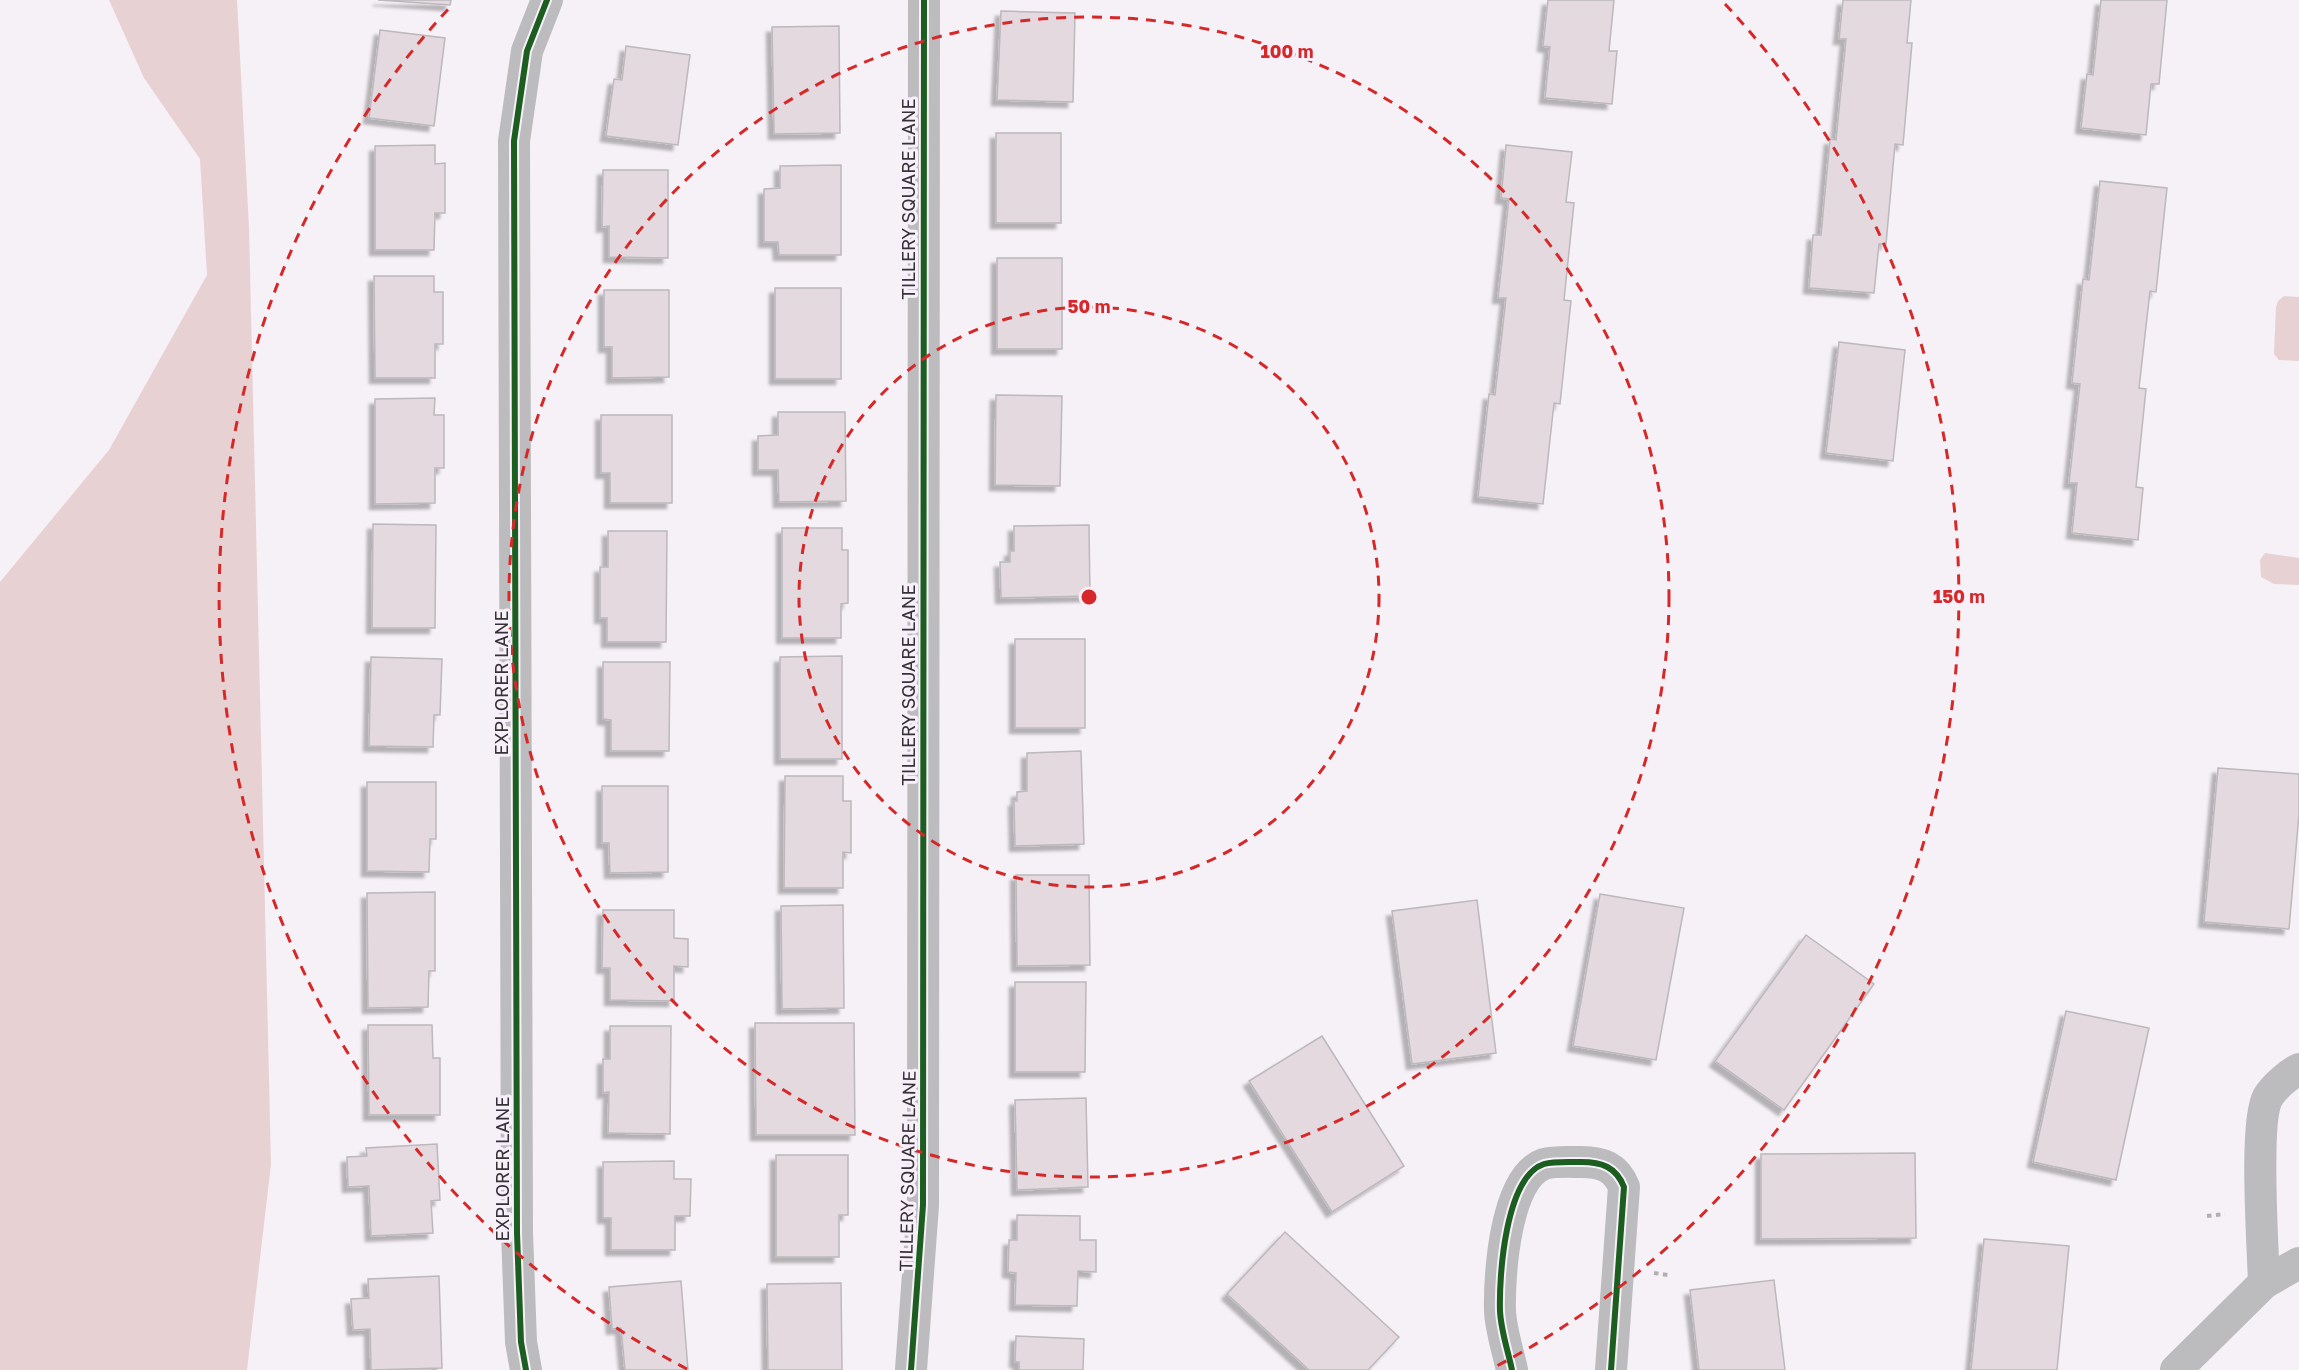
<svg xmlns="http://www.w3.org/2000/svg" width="2299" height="1370" font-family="'Golos Text',sans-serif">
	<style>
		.green { fill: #e7d1d3 }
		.building { fill: #e3d9df; stroke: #bcb8bc; stroke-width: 1.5; filter: url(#shadow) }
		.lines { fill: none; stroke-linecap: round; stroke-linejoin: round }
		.path { stroke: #b0b0b1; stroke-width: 4; stroke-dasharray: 4.5 4.5; stroke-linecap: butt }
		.street { stroke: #bcbbbd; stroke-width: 32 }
		.cycleway-casing { stroke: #f7eff9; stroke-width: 10 }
		.cycleway { stroke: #1b5e20; stroke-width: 6 }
		.ring { fill: none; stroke: #d62828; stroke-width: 3; stroke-dasharray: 10 8 }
		.labels { text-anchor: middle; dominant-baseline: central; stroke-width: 6; stroke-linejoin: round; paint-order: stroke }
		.street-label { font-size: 18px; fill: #363337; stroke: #f7eff9 }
		.centre { fill: #d62828; stroke: #f7eff9; stroke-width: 3 }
		.ring-label { font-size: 18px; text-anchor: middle; font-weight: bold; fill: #d62828; stroke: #f7eff9; stroke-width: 6; stroke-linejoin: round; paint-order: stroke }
	</style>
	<defs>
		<filter id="shadow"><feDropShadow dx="-5.5" dy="5.5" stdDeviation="1.5" flood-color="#0004"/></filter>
	</defs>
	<rect width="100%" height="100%" fill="#f6f1f7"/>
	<g class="green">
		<polygon points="109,0 237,0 249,228 271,1164 247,1370 0,1370 0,582 109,450 207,275 200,159 144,78"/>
		<polygon points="2284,296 2299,297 2299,361 2279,360 2274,354 2276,307 2278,301"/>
		<polygon points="2265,553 2299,558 2299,585 2274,584 2261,577 2260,560"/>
	</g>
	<g class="building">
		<polygon points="378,0 451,0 450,5"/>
		<polygon points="1548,0 1614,0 1609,51 1617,51 1612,104 1545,98 1550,47 1543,46"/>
		<polygon points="1843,0 1911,0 1907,43 1912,43 1903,145 1895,144 1886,244 1879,244 1874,293 1809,288 1813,235 1821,235 1830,139 1836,140 1846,39 1839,39"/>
		<polygon points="2101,0 2167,0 2159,84 2151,84 2146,135 2081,128 2087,74 2093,75"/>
		<polygon points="1001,11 1075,13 1073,102 997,100"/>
		<polygon points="839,26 840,133 774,134 772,27"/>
		<polygon points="380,30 445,38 434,126 369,118"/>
		<polygon points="626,46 690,55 678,145 606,136 614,79 622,80"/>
		<rect x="996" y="133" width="65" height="90"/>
		<polygon points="435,145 435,164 445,163 445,213 435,213 434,250 375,250 375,146"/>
		<polygon points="1506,145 1572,152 1566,202 1574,203 1564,300 1571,301 1560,404 1554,403 1543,504 1478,497 1489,394 1495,395 1506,298 1498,298 1509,199 1501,198"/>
		<polygon points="841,165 841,255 779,255 778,242 764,242 764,189 780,188 780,166"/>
		<polygon points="603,170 668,170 668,258 609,257 609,226 602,227"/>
		<polygon points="2100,181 2167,188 2156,292 2150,291 2139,388 2146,389 2136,487 2143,488 2138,540 2072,533 2077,483 2069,483 2080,384 2072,383 2083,279 2089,280"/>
		<rect x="997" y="258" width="65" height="91"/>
		<polygon points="374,276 434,276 434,292 443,292 443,344 435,344 435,378 375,378"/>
		<rect x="775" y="288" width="66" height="91"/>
		<polygon points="604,290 669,290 669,377 612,378 612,347 604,347"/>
		<polygon points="1839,342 1905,350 1893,461 1826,453"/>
		<polygon points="996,395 1062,396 1060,486 995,485"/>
		<polygon points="435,398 434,415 444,415 444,468 435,468 435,503 375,504 375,399"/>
		<polygon points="778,412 845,412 846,501 779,502 778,470 758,470 758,436 778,435"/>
		<polygon points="601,415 672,415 672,503 610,503 610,473 601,473"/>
		<polygon points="373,524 436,525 435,628 372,628"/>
		<polygon points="1089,525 1090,596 1001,598 1000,562 1010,562 1010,551 1014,551 1014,526"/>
		<polygon points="782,528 842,528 842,550 848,550 848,603 841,604 841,638 782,638"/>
		<polygon points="608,531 667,531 666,642 607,642 607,618 600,618 600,567 608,567"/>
		<rect x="1015" y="639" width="70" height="89"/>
		<polygon points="842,656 842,759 780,759 780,657"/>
		<polygon points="371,657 442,659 440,715 434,715 433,747 369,746"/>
		<polygon points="603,662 670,662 669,751 611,751 611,720 603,719"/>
		<polygon points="1081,751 1084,844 1015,846 1014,801 1017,801 1017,792 1027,791 1027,753"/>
		<polygon points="2218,768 2299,774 2299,814 2289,929 2204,922"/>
		<polygon points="785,776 843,776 843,801 851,801 851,853 843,852 843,888 784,888"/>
		<polygon points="367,782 436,782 436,839 430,839 429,872 367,871"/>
		<polygon points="602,786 668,786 668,872 610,873 609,843 602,843"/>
		<polygon points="1016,875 1089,875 1090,965 1017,966"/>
		<polygon points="435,892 435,971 429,971 428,1007 368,1008 367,893"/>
		<polygon points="1600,894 1684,908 1656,1060 1573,1046"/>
		<polygon points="1477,900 1496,1053 1412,1064 1392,911"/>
		<polygon points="843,905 844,1008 782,1009 781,906"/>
		<polygon points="603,910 674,910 674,938 688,939 688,967 674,966 674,1001 610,1000 610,968 602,968"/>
		<polygon points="1806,935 1874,984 1784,1110 1715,1061"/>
		<polygon points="1015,982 1086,982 1085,1072 1015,1072"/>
		<polygon points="2066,1011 2149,1028 2116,1180 2033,1162"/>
		<polygon points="755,1023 854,1023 855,1135 756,1135"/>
		<polygon points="368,1025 432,1025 433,1058 440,1058 440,1115 369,1115"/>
		<polygon points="610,1026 671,1026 670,1134 608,1133 609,1092 603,1093 603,1059 610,1059"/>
		<polygon points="1322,1036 1404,1166 1332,1212 1249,1081"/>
		<polygon points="1086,1098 1088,1187 1017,1190 1015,1100"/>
		<polygon points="437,1144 440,1200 431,1201 433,1233 371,1236 369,1186 348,1187 347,1157 367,1156 366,1148"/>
		<polygon points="1915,1153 1916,1238 1761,1239 1761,1154"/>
		<polygon points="776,1155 848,1155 848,1215 839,1215 839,1257 776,1257"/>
		<polygon points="674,1161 674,1179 691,1179 690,1216 675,1216 675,1250 611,1250 611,1218 603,1218 603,1162"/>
		<polygon points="1017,1215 1080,1216 1080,1240 1096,1240 1096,1272 1078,1271 1077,1306 1015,1305 1016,1273 1008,1272 1009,1240 1017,1240"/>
		<polygon points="1285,1232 1399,1337 1368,1370 1309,1370 1227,1294"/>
		<polygon points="1984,1239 2069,1246 2057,1370 1971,1370"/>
		<polygon points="439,1276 442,1368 371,1370 370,1329 353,1330 351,1299 369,1298 368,1279"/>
		<polygon points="1774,1280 1785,1370 1699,1370 1690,1290"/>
		<polygon points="681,1281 688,1370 625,1370 621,1328 612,1329 609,1287"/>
		<polygon points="841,1283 842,1370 768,1370 767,1284"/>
		<polygon points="1016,1336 1084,1339 1083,1370 1019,1370 1019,1362 1015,1362"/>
	</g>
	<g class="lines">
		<g class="path">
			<polyline points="2207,1216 2225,1214"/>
			<polyline points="1654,1273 1668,1275"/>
		</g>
		<g class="street">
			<path d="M2299,1069C2288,1075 2275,1086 2268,1097C2254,1121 2263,1248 2264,1283L2299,1263"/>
			<polyline points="526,1370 521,1342 517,1233 514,141 527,51 547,0"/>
			<polyline points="911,1370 923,1205 924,0"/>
			<path d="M1512,1370C1508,1351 1501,1331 1500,1311C1499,1277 1505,1177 1544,1164C1554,1161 1571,1162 1581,1162C1602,1162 1616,1167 1624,1187L1611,1370"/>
			<polyline points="2176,1370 2264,1283"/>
		</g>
		<g class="cycleway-casing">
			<g id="cycleway">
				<polyline points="526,1370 521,1342 517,1233 514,141 527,51 547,0"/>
				<polyline points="911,1370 923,1205 924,0"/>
				<path d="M1512,1370C1508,1351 1501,1331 1500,1311C1499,1277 1505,1177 1544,1164C1554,1161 1571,1162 1581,1162C1602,1162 1616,1167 1624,1187L1611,1370"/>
			</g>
		</g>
		<use href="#cycleway" class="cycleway"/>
	</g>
	<g class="ring">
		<circle cx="1089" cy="597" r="290"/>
		<circle cx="1089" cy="597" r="580"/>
		<path d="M687 1369A870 870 0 0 1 453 4M1725 4A870 870 0 0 1 1491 1369"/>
	</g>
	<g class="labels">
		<g class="street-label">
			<text transform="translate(908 199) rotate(-90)">TILLERY SQUARE LANE</text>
			<text transform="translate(501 683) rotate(-90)">EXPLORER LANE</text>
			<text transform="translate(908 685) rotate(-90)">TILLERY SQUARE LANE</text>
			<text transform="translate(502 1169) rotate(-90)">EXPLORER LANE</text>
			<text transform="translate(907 1171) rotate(-89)">TILLERY SQUARE LANE</text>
		</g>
	</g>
	<circle cx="1089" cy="597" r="9" class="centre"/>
	<g class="ring-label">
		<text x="1287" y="58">100 m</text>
		<text x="1089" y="313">50 m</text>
		<text x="1959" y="603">150 m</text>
	</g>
</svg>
